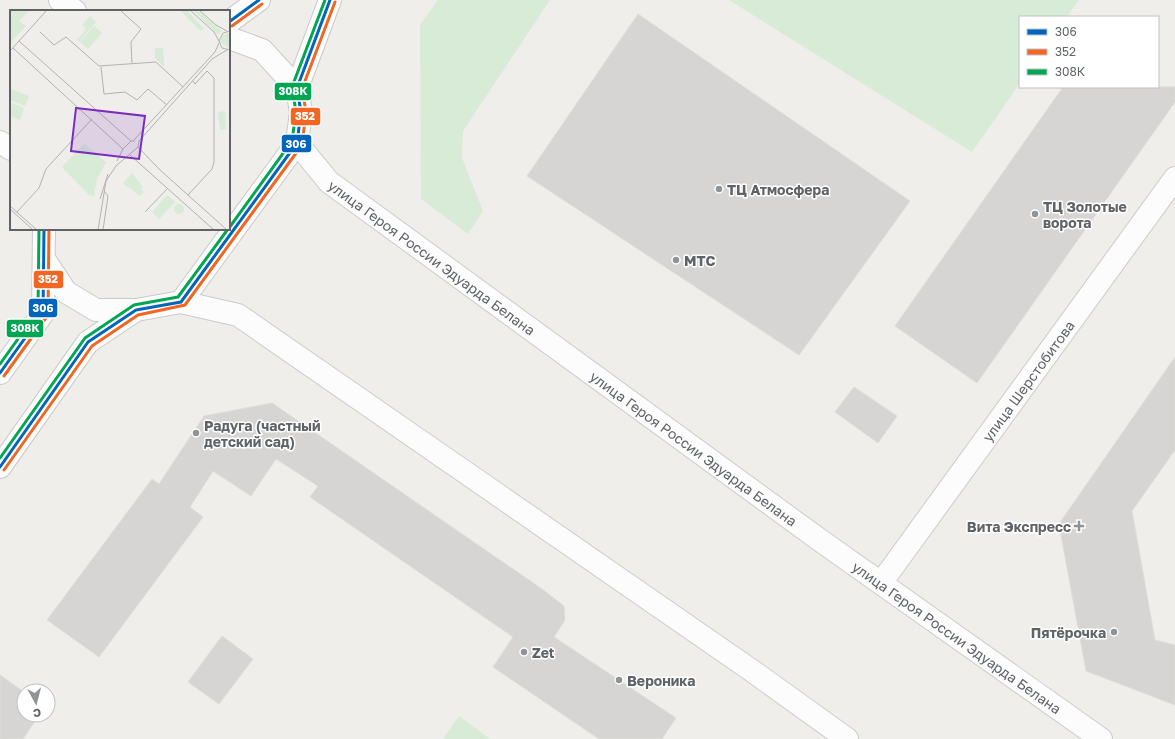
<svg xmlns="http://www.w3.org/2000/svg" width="1175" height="739" font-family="'Golos Text',sans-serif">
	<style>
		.green { fill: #d8ebd6 }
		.building { fill: #d6d5d3; stroke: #deddd9 }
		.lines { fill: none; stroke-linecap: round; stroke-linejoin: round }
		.minor-casing { stroke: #cbcccc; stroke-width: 24 }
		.tertiary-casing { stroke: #cbcccc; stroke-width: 24 }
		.secondary-casing { stroke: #cacacb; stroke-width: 24 }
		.minor { stroke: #fdfcfc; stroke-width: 22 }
		.tertiary { stroke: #fdfcfc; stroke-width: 22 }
		.secondary { stroke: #fdfcfc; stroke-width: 22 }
		.bus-1-casing { stroke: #fff; stroke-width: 6 }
		.bus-2-casing { stroke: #fff; stroke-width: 6 }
		.bus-3-casing { stroke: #fff; stroke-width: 6 }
		.bus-1 { stroke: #0065bd; stroke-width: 3 }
		.bus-2 { stroke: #f26522; stroke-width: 3 }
		.bus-3 { stroke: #00a651; stroke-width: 3 }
		.poi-dot { fill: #919496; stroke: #fff; stroke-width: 1.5 }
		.labels { text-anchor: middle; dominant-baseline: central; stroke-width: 3; stroke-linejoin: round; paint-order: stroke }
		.poi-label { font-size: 14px; font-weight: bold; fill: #5f6368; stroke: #fff; text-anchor: start }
		.street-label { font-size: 14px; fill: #5f6368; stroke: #fff }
		.inset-road { fill: none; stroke: #b1b2b2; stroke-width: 1 }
		.view { fill: #7b2cbf; fill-opacity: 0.15; stroke: #7b2cbf; stroke-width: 2 }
		.inset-edge { fill: none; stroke: #5f6368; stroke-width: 2 }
		.line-badge { stroke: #fff; stroke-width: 1.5 }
		.badge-label { font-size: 11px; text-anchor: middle; font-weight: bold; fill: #fff }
	</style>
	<rect width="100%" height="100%" fill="#efeeea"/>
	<g class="green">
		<polygon points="438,0 550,0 463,131 462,158 483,211 468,234 421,199 420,25"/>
		<polygon points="729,0 1079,0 1067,17 1020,17 1020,83 972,152"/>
		<polygon points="459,716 490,739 443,739"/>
	</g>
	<g class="building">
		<polygon points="638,14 910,201 799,355 527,176"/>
		<polygon points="1063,87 1175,87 1175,102 977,383 895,326"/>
		<polygon points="1175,357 1175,450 1132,511 1155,640 1175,645 1175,705 1086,671 1059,524"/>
		<polygon points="854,387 897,416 878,443 835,412"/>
		<polygon points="272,403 542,589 564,606 565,620 554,637 676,718 662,739 599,739 493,667 513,637 310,497 318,486 276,459 251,496 213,471 190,507 203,517 99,657 47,620 152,479 159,484 204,416"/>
		<polygon points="222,636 253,659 219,704 188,682"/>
		<polygon points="0,675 24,692 24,715 39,715 23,739 0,739"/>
	</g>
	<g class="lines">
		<g class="minor-casing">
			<g id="minor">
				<path id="s1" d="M881,583L1175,178"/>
			</g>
		</g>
		<g class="tertiary-casing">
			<g id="tertiary">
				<polyline points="60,0 75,11"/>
				<polyline points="0,142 11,149"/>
				<path id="s2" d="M297,143L329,182L817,538L1101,739"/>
				<polyline points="181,302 238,315 751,670 847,739"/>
			</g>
		</g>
		<g class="secondary-casing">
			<g id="secondary">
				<polyline points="229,22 259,0"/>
				<polyline points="297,88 330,0"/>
				<polyline points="44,259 66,292 96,310 136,310 181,302 297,143 301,112 297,88 262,50 229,38"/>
				<polyline points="0,373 43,313 44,229"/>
				<polyline points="0,467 88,342 136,310"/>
			</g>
		</g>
		<use href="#minor" class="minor"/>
		<use href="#tertiary" class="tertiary"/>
		<use href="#secondary" class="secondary"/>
		<g class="bus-1-casing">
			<g id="bus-1">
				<polyline points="229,22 259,0"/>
				<polyline points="0,373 43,313 44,229"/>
				<polyline points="0,467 88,342 136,310 181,302 297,143 301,112 297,88 330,0"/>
			</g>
		</g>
		<g class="bus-2-casing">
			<g id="bus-2">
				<polyline points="232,26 262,4"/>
				<polyline points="4,376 48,315 49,229"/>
				<polyline points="4,470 92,346 138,315 185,305 302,145 306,112 302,89 335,2"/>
			</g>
		</g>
		<g class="bus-3-casing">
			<g id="bus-3">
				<polyline points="229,228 292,141 296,112 292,87 325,0"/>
				<polyline points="0,364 38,311 39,229"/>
				<polyline points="0,458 85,338 134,305 178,297 228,229"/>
			</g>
		</g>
		<use href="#bus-1" class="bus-1"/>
		<use href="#bus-2" class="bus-2"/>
		<use href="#bus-3" class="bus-3"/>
	</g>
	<g class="poi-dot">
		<circle cx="719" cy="189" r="4"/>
		<circle cx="1035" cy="214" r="4"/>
		<circle cx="676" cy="260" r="4"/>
		<circle cx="196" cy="433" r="4"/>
		<path d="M1077 520h4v4h4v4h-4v4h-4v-4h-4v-4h4z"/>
		<circle cx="1114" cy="632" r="4"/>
		<circle cx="524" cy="652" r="4"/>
		<circle cx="619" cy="680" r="4"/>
	</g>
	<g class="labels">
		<g class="poi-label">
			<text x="727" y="189">ТЦ Атмосфера</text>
			<text x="1043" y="206">ТЦ Золотые<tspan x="1043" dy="16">ворота</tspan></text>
			<text x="684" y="260">МТС</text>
			<text x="204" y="425">Радуга (частный<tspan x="204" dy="16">детский сад)</tspan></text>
			<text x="1071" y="526" text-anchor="end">Вита Экспресс</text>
			<text x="1106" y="632" text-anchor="end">Пятёрочка</text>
			<text x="532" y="652">Zet</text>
			<text x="627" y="680">Вероника</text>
		</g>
		<g class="street-label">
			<text stroke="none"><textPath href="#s2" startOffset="178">улица Героя России Эдуарда Белана</textPath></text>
			<text stroke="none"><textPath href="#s1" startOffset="250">улица Шерстобитова</textPath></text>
			<text stroke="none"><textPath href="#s2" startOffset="502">улица Героя России Эдуарда Белана</textPath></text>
			<text stroke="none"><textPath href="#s2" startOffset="826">улица Героя России Эдуарда Белана</textPath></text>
		</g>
	</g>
	<g transform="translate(10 10)">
		<rect width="220" height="220" fill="#efeeea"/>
		<path d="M0,0H19L9,11L16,16L0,33ZM170,0H177L194,19L190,21ZM183,0H187L212,21L208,25ZM80,6L86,12L69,32L67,30L76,19L72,15ZM84,16L92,23L78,39L70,32ZM217,23H220L219,38L210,32L212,26ZM153,38L154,49V57L145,48V38ZM1,79L19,86L15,96L0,90ZM2,93L14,98L10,110L0,106ZM215,101L216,119L210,120L208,102ZM74,134L96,152L87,169L84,186L79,185L52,157ZM122,163L133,177L131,179L134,182L130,186L113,173ZM157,185L165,192L149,209L142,202ZM164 199a5 5 0 1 1 10 0a5 5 0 1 1-10 0Z" fill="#d8ebd6"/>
		<path class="inset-road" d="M110,0L131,19L121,32L122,53M180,0L204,22L209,31M189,0L206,15L217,21M220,21L213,23L209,31L212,38L220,40M30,22L44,35L56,27L89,56L146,52L173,77M9,31L121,131M3,38L113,139M0,41L37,0M91,57L94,84L115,82L127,90L138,79L157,95M124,130L205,42L209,33M128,137L149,159L217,220M120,145L204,220M107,151L113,139L121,131H125M178,185L202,159L204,152V68L197,61L185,74L183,71M90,189L98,164M0,196L27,220M0,199L23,220M7,202L29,178L36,159L82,109M135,202L158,178M88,220L96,171L106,156L128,137L129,131L202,49L217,40M93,220L98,186L94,181"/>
		<path class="view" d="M66,98L135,106L129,149L61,141Z"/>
		<rect width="220" height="220" class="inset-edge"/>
	</g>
	<g class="line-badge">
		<rect x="274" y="82" width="38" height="19" rx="4" fill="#00a651"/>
		<rect x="290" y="107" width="31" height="19" rx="4" fill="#f26522"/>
		<rect x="281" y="134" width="31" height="19" rx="4" fill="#0065bd"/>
		<rect x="33" y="270" width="31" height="19" rx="4" fill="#f26522"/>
		<rect x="28" y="298" width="30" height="20" rx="4" fill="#0065bd"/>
		<rect x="6" y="319" width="38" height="19" rx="4" fill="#00a651"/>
	</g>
	<g class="badge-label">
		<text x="293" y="95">308К</text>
		<text x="305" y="120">352</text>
		<text x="296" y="148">306</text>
		<text x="48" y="283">352</text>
		<text x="43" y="312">306</text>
		<text x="25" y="332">308К</text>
	</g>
	<rect x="1019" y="16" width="140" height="72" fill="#ffffff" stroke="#bfc1c3"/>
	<rect x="1027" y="29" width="20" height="6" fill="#0065bd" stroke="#bfc1c3"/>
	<text x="1055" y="36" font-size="12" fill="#5f6368">306</text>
	<rect x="1027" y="49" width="20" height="6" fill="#f26522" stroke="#bfc1c3"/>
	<text x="1055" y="56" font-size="12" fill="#5f6368">352</text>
	<rect x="1027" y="69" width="20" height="6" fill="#00a651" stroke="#bfc1c3"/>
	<text x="1055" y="76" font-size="12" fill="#5f6368">308К</text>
	<g transform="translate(36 703) rotate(173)"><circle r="19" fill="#ffffff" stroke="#bfc1c3"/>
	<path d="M0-3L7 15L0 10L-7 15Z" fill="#919496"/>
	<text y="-6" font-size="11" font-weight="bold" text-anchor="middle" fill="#5f6368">С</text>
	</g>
</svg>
